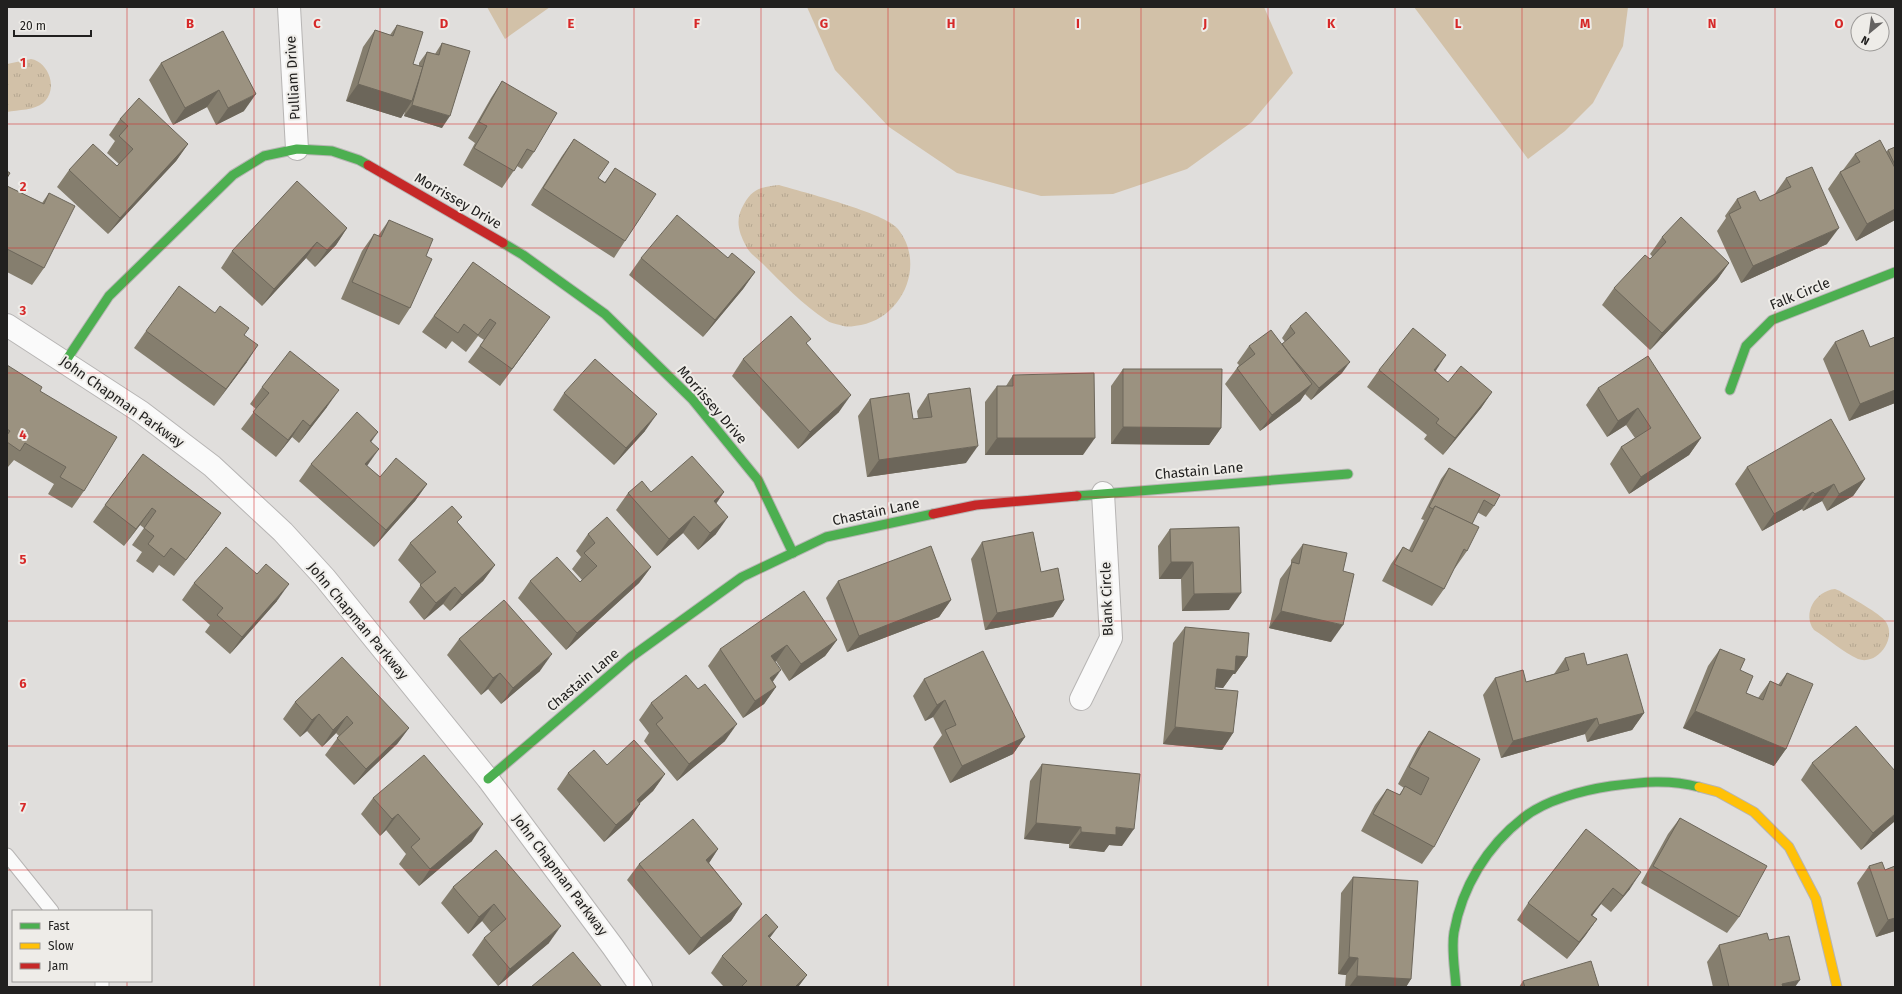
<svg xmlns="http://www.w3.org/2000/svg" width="1902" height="994" font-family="'Fira Sans',sans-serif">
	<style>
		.grass { fill: #d2c1a8 }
		.park { fill: url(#park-tufts) }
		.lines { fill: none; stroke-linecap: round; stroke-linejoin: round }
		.lane-casing { stroke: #b7b5b4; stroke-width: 15 }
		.street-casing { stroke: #b7b5b4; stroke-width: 24 }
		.fast-casing { stroke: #b7b5b4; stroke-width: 11 }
		.slow-casing { stroke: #b7b5b4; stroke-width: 11 }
		.jam-casing { stroke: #b7b5b4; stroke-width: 11 }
		.lane { stroke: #fafafa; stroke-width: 13 }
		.street { stroke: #fafafa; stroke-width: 22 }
		.fast { stroke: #4caf50; stroke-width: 9 }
		.slow { stroke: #ffc107; stroke-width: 9 }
		.jam { stroke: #c62828; stroke-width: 9 }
		.wall { fill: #857e6e }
		.shaded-wall { fill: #6c665a }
		.building { fill: #9b9280; stroke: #6c665a }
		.grid { fill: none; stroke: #d62828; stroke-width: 1; stroke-opacity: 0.55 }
		.labels { text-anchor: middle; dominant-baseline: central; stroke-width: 4; stroke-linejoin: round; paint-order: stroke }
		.street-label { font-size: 14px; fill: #21201f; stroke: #eeece8 }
		.grid-label { font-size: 13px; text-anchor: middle; font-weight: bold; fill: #d62828; stroke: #eeece8; stroke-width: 4; stroke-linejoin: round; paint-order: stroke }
	</style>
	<defs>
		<pattern id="park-tufts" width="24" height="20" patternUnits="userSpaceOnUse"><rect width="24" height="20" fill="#d2c1a8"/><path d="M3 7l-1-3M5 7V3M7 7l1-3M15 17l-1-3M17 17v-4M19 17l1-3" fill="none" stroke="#b4a690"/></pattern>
	</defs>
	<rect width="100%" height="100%" fill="#e0dedc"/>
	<g class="grass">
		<polygon points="487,7 550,7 505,39"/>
		<polygon points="807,7 1264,7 1293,73 1252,122 1187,169 1113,194 1041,196 957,173 889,127 835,70"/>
		<polygon points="1414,7 1628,7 1623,46 1593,103 1565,131 1528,159"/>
	</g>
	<g class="park">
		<path d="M31,59C49,62 59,90 43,103C35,110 18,110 7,112V64Z"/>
		<path d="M779,185C802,192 886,213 898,229C926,264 903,317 861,325C853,326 848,328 840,325C836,324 830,323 826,320C803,305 782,283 763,264C757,258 749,253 746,246C738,231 735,219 744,204C753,188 762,187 779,185Z"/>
		<path d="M1835,589L1840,591C1851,598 1880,613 1886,622C1897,639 1877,666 1858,659C1844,653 1827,638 1814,630C1802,614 1815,591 1835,589Z"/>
	</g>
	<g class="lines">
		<g class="lane-casing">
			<g id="lane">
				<polyline points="7,855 52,911"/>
				<polyline points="102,981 102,987"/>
			</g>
		</g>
		<g class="street-casing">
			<g id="street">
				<polyline points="289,7 297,149"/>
				<polyline points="7,325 141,412 212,466 283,532 325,578 488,779 613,947 641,987"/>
				<polyline points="1081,699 1111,638 1103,493"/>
			</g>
		</g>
		<g class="fast-casing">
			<g id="fast">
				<polyline points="503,243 523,255 605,314 692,399 758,480 793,553"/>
				<polyline points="65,362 109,296 233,175 264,156 297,149 332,151 359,160 368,165"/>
				<polyline points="1730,390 1746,346 1772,320 1895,272"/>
				<polyline points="1077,496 1348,474"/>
				<polyline points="488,779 631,657 742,577 826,537 933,514"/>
				<path d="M1456,987C1455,970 1451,949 1454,932C1462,887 1487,846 1523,818C1545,800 1584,790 1611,786C1642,782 1669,779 1699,787"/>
			</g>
		</g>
		<g class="slow-casing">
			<polyline id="slow" points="1699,787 1718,792 1754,812 1789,847 1816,899 1837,987"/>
		</g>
		<g class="jam-casing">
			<g id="jam">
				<polyline points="368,165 503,243"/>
				<polyline points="933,514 976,505 1077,496"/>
			</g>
		</g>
		<use href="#lane" class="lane"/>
		<use href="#street" class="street"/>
		<use href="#fast" class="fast"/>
		<use href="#slow" class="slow"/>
		<use href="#jam" class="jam"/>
	</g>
	<g class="wall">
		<polygon points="397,25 413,64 419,66 419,63 427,52 435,54 442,43 442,128 404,116 405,111 401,118 346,101 363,47 375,30 390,35"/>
		<polygon points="223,31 244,111 216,125 207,107 173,125 149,80 161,63"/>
		<polygon points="502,81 534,152 522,169 517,166 502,188 463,165 475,143 468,138 491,98"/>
		<polygon points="120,119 188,144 176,161 108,234 57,187 69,170 117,166 119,164 107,153 115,141 109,135"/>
		<polygon points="574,139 598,178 605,182 615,168 625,241 614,258 531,205 562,156"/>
		<polygon points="1895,147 1895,220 1856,241 1828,189 1840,172 1843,170 1855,154 1886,152 1888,150"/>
		<polygon points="1786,178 1827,244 1741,283 1717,231 1726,218 1725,216 1737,199 1760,201 1774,195"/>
		<polygon points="7,186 42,203 49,193 44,268 32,285 7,272"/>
		<polygon points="389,220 426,256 410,308 399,325 341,299 362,251 374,234 378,236"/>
		<polygon points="347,228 336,245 315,267 306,258 262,306 221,268 232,251"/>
		<polygon points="1662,237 1729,263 1717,280 1650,350 1602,305 1614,288 1653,257 1650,254"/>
		<polygon points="641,258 728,258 755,272 743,289 703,337 629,275"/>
		<polygon points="473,262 538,334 500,386 468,362 484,340 478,336 466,352 452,341 446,349 422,332"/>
		<polygon points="1290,326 1342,373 1311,400 1305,394 1300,401 1260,431 1225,384 1237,368 1239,365 1237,363 1249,346 1282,344 1285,342 1282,338"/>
		<polygon points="146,331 247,362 214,406 134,348"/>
		<polygon points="1895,337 1895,403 1849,421 1823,359 1835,342 1870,347"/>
		<polygon points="807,344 839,412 798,449 732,376 743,359"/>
		<polygon points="7,365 40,391 84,491 72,508 48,494 54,484 14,460 8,467 7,467"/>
		<polygon points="1123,369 1221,428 1209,445 1111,444 1111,386"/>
		<polygon points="1379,370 1435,371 1448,382 1492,392 1481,408 1443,455 1424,439 1427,435 1367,387"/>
		<polygon points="1013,375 1083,455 985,455 985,402 997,386 1006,386"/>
		<polygon points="262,387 327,407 299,443 292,437 276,457 241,429 256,409 250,404"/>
		<polygon points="1598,388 1701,438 1689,455 1629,494 1610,464 1621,447 1635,438 1626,425 1607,437 1586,405"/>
		<polygon points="564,393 645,431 614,465 553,410"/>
		<polygon points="928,394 966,463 867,477 858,416 870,399 913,419 918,418 917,411"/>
		<polygon points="371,442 367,466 380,477 427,484 415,501 374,547 299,481 311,464"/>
		<polygon points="143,454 209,530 174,576 159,565 153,573 136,561 142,552 132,545 144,528 140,525 124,546 93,522 105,505"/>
		<polygon points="1747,467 1865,479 1853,496 1827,511 1822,501 1803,511 1802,509 1762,531 1735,484"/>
		<polygon points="1449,468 1494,506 1486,517 1477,512 1472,524 1467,551 1455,568 1454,568 1444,589 1432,606 1382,581 1391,564 1403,547 1409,550 1424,520 1421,519 1441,479"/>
		<polygon points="651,492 724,492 716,504 716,534 698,550 683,533 657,556 616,510 628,493"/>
		<polygon points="458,523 495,565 483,581 450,611 443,604 424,620 409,602 421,585 398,560 410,543"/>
		<polygon points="1170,529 1229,610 1182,611 1181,579 1159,579 1158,546"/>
		<polygon points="588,534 651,567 639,583 566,650 518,598 530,581 580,582 582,580 572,569 581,557 576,551"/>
		<polygon points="982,542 1064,600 1053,617 985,630 971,559"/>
		<polygon points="1303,544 1343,571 1331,642 1269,628 1280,579 1291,564 1291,560"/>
		<polygon points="838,581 951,600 939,617 847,652 826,598"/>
		<polygon points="194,583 277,601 230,654 205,632 210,625 182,600"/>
		<polygon points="1185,627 1247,657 1235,674 1233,674 1223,688 1215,687 1215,689 1233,733 1222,750 1163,744 1173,643"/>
		<polygon points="459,639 540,671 501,704 488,689 481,695 447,655"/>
		<polygon points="837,640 825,656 789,681 776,661 775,662 773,682 776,687 764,704 743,718 708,666 720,649"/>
		<polygon points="1720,649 1740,670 1746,693 1758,698 1770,681 1778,685 1787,673 1786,749 1774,766 1683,728 1708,666"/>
		<polygon points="1565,658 1587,665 1644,713 1632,730 1587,742 1585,734 1501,758 1483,695 1495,678 1526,682 1554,674"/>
		<polygon points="924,679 1025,737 1013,754 950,783 933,747 942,735 933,717 925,721 913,696"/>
		<polygon points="295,702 409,728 397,744 354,785 325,755 339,736 336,733 322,747 307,731 300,737 283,719"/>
		<polygon points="651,703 725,741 677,781 644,741 649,733 639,720"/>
		<polygon points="1429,731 1434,847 1422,864 1361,831 1375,805 1387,789 1399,795 1404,788 1398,784 1417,748"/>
		<polygon points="1812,763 1895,821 1861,850 1801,780"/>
		<polygon points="1042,764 1122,846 1109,845 1104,852 1069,848 1069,844 1024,839 1030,781"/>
		<polygon points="607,765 665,774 653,791 640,803 629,820 604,842 557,789 568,773"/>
		<polygon points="373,798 472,841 419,886 399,864 406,854 386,830 380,836 361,814"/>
		<polygon points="1680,818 1739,917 1727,933 1641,883 1668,834"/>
		<polygon points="1586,829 1630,889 1611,912 1601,904 1592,916 1597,919 1585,936 1567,959 1517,920 1528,903"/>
		<polygon points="718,849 709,863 742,904 731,921 689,955 627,880 639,864"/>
		<polygon points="496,850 549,943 498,986 472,955 484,938 491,932 482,921 468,934 441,903 453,887"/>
		<polygon points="1869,866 1885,870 1895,866 1895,931 1876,937 1857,883"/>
		<polygon points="1353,877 1411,979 1406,987 1345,987 1346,975 1338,974 1341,893"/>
		<polygon points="770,938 807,975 798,987 724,987 711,973 722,956"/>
		<polygon points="1769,940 1795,987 1713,987 1707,962 1719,945"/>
		<polygon points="1523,981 1599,987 1519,987"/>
	</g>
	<g class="shaded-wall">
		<polygon points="358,84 412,101 401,118 346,101"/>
		<polygon points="219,90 207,107 173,125 185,108"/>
		<polygon points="256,94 244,111 216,125 228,108"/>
		<polygon points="412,105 450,116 442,128 404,116"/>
		<polygon points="188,144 176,161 108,234 120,218"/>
		<polygon points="1895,209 1895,220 1856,241 1867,224"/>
		<polygon points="347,228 336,245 315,267 327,250"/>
		<polygon points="1839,228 1827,244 1741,283 1753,266"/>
		<polygon points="317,242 306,258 262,306 274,289"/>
		<polygon points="1729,263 1717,280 1650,350 1662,333"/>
		<polygon points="755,272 743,289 703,337 715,320"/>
		<polygon points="550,317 538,334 500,386 512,369"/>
		<polygon points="258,345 247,362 214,406 226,389"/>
		<polygon points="1446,355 1435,372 1434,370"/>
		<polygon points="1350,362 1342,373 1311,400 1319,388"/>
		<polygon points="1312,384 1300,401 1260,431 1272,415"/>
		<polygon points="339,390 327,407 299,443 310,426"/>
		<polygon points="1895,390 1895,403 1849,421 1860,404"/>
		<polygon points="1492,392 1481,408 1443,455 1455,438"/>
		<polygon points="851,395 839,412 798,449 810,432"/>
		<polygon points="1638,408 1626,425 1607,437 1618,421"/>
		<polygon points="657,414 645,431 614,465 626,448"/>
		<polygon points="303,420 292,437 276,457 288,440"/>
		<polygon points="1123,427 1221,428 1209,445 1111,444"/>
		<polygon points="378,432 367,448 370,441"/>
		<polygon points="997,438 1095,438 1083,455 985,455"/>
		<polygon points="1701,438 1689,455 1629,494 1641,477"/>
		<polygon points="978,446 966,463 867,477 879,460"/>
		<polygon points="379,449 367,466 365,464"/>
		<polygon points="1865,479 1853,496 1827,511 1839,494"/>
		<polygon points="427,484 415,501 374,547 386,530"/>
		<polygon points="1834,484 1822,501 1803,511 1815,494"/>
		<polygon points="724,492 712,509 714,501"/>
		<polygon points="1813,492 1802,509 1762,531 1774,514"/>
		<polygon points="152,508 140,525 124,546 136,529"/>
		<polygon points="221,513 209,530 174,576 186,560"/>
		<polygon points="694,516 683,533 657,556 669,539"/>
		<polygon points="728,517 716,534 698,550 710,533"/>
		<polygon points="1171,562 1193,562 1181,579 1159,579"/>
		<polygon points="495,565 483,581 450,611 462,595"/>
		<polygon points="651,567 639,583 566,650 577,633"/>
		<polygon points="289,584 277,601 230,654 242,637"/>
		<polygon points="455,587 443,604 424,620 436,603"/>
		<polygon points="1241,593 1229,610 1182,611 1194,594"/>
		<polygon points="951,600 939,617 847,652 859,636"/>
		<polygon points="1064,600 1053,617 985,630 997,613"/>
		<polygon points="1281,611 1343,625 1331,642 1269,628"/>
		<polygon points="837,640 825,656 789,681 801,664"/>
		<polygon points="787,645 776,661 759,673 771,656"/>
		<polygon points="552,654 540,671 501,704 513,688"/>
		<polygon points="1236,656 1247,657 1235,674 1233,674 1223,688 1205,686 1217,669"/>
		<polygon points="781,670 769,687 770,678"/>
		<polygon points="500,673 488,689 481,695 493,678"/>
		<polygon points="776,687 764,704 743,718 755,701"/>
		<polygon points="945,700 933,717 925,721 937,705"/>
		<polygon points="1695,711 1786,749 1774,766 1683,728"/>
		<polygon points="1644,713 1632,730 1587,742 1599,725"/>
		<polygon points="319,714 307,731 300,737 312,720"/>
		<polygon points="347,716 336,733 322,747 333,730"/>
		<polygon points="1597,718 1585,734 1501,758 1513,741"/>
		<polygon points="737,724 725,741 677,781 689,764"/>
		<polygon points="1175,727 1233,733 1222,750 1163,744"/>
		<polygon points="409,728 397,744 354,785 366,769"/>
		<polygon points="1025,737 1013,754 950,783 962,766"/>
		<polygon points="665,774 653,791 625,816 637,800"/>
		<polygon points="640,804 629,820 604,842 616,825"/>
		<polygon points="398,814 386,830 380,836 392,819"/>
		<polygon points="1895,814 1895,821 1861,850 1873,833"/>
		<polygon points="1036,823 1081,827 1069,844 1024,839"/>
		<polygon points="483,824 472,841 419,886 430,869"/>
		<polygon points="1116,827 1134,829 1122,846 1109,845 1104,852 1069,848 1081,832"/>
		<polygon points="718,849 707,866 706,860"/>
		<polygon points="1641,872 1630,889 1611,912"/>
		<polygon points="1613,888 1580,932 1591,915"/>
		<polygon points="494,904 482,921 468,934 479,917"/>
		<polygon points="742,904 731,921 689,955 701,938"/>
		<polygon points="1895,918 1895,931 1876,937 1888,920"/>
		<polygon points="1597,919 1585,936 1567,959 1579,942"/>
		<polygon points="561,926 549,943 498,986 510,969"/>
		<polygon points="778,927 766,943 768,936"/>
		<polygon points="1349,957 1358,958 1346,975 1338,974"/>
		<polygon points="807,975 798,987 795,987"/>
		<polygon points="1357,976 1411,979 1406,987 1349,987"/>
		<polygon points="1800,980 1795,987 1780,987 1782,984"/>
	</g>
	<g class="building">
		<polygon points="397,25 423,32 413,64 423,67 412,101 358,84 375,30 393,36"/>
		<polygon points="223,31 256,94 228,108 219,90 185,108 161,63"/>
		<polygon points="442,43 470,51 450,116 412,105 427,52 439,55"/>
		<polygon points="502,81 557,113 534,152 527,149 514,171 474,148 487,126 479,122"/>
		<polygon points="139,98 188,144 120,218 69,170 93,144 117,166 133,149 119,136 128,126 120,119"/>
		<polygon points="574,139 609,162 598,178 605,183 615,168 656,194 625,241 543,188"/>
		<polygon points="1880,140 1895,168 1895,209 1867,224 1840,172 1860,162 1855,154"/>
		<polygon points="1895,147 1895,165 1888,150"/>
		<polygon points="1812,167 1839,228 1753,266 1729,214 1741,208 1737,199 1755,191 1760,201 1791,187 1786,178"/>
		<polygon points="7,171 10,173 7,178"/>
		<polygon points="297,181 347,228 327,250 317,242 274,289 232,251"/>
		<polygon points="7,186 44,204 49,193 75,206 44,268 7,249"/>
		<polygon points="677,215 728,258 732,253 755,272 715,320 641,258"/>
		<polygon points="1681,217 1729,263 1662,333 1614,288 1645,255 1650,259 1666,242 1662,237"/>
		<polygon points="389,220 433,239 426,256 432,259 410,308 352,282 374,234 381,237"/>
		<polygon points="473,262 550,317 512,369 480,346 496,323 490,319 478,335 464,324 458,333 434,316"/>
		<polygon points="179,286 215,313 220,306 249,328 244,335 258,345 226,389 146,331"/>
		<polygon points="1306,312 1350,362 1319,388 1291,356 1282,344 1295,333 1290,326"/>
		<polygon points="791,316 811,339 806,343 851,395 810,432 743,359"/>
		<polygon points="1413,328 1446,355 1434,370 1448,382 1461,366 1492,392 1455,438 1436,423 1439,419 1379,370"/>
		<polygon points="1271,330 1312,384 1272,415 1237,368 1255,354 1249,346"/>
		<polygon points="1863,330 1870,347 1895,337 1895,390 1860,404 1835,342"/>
		<polygon points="290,351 339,390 310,426 303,420 288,440 253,412 269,393 262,387"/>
		<polygon points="1648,356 1701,438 1641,477 1621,447 1651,428 1638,408 1618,421 1598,388"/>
		<polygon points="595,359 657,414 626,448 564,393"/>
		<polygon points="7,365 42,387 40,391 117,437 84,491 60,477 66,467 25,443 20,451 7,442 7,435 10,431 7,429"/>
		<polygon points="1123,369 1222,369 1221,428 1123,427"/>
		<polygon points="1094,373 1095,438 997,438 997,386 1013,386 1013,375"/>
		<polygon points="970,388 978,446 879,460 870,399 909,393 913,419 932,417 928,394"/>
		<polygon points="357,412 378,432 370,441 379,449 365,464 380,477 396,458 427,484 386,530 311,464"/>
		<polygon points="1831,419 1865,479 1839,494 1834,484 1815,494 1813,492 1774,514 1747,467"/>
		<polygon points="143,454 221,513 186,560 171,548 164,557 148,544 154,536 144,528 156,511 152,508 136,529 105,505"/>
		<polygon points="692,456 724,492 714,501 728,517 710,533 694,516 669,539 628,493 642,481 651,492"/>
		<polygon points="1449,468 1500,495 1494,506 1484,500 1472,524 1435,506 1433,509 1429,507"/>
		<polygon points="452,506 462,517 457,522 495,565 462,595 455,587 436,603 420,585 436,572 410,543"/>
		<polygon points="1435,506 1479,527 1467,551 1464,549 1444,589 1394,564 1403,547 1412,552"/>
		<polygon points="607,517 651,567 577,633 530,581 557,557 580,582 597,566 584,553 595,543 588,534"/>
		<polygon points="1239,527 1241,593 1194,594 1193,562 1171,562 1170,529"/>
		<polygon points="1033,532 1041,572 1058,568 1064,600 997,613 982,542"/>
		<polygon points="1303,544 1347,553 1343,571 1354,574 1343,625 1281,611 1292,562 1299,564"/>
		<polygon points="931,546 951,600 859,636 838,581"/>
		<polygon points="226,547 257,574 266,564 289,584 242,637 217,615 223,608 194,583"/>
		<polygon points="804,591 837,640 801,664 787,645 771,656 781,670 770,678 776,687 755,701 720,649"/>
		<polygon points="504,600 552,654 513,688 500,673 493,678 459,639"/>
		<polygon points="1185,627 1249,633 1247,657 1236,656 1235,671 1217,669 1215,689 1238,691 1233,733 1175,727"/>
		<polygon points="1720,649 1745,659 1740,670 1753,676 1746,693 1763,700 1770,681 1781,686 1787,673 1813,684 1786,749 1695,711"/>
		<polygon points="983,651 1025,737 962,766 945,730 956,725 945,700 937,705 924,679"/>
		<polygon points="1584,653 1587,665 1627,654 1644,713 1599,725 1597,718 1513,741 1495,678 1523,670 1526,682 1569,670 1565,658"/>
		<polygon points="342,657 409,728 366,769 337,738 353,723 347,716 333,730 319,714 312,720 295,702"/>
		<polygon points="686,675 698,689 705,684 737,724 689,764 656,724 663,718 651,703"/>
		<polygon points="1856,726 1895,771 1895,814 1873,833 1812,763"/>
		<polygon points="1429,731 1480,759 1434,847 1373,814 1387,789 1400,795 1405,786 1421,795 1429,778 1409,767"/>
		<polygon points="634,740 665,774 637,800 640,804 616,825 568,773 594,750 607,765"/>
		<polygon points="424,755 483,824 430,869 411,847 420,839 398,814 392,819 373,798"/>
		<polygon points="1042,764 1140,774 1134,829 1116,827 1116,835 1081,832 1081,827 1036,823"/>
		<polygon points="1680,818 1767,866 1739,917 1653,866"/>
		<polygon points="693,819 718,849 706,860 742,904 701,938 639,864"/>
		<polygon points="1586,829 1641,872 1623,896 1613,888 1591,915 1597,919 1579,942 1528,903"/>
		<polygon points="496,850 561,926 510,969 484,938 506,919 494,904 479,917 453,887"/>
		<polygon points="1882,862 1885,870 1895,866 1895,918 1888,920 1869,866"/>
		<polygon points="1353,877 1418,881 1411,979 1357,976 1358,958 1349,957"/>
		<polygon points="766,914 778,927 768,936 807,975 795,987 741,987 747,981 722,956"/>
		<polygon points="1767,933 1769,940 1789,936 1800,980 1782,984 1783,987 1729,987 1719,945"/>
		<polygon points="573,952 602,987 531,987"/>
		<polygon points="1591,961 1599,987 1525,987 1523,981"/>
	</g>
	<path class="grid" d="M127,7V911M254,7V987M380,7V987M507,7V987M634,7V987M761,7V987M888,7V987M1014,7V987M1141,7V987M1268,7V987M1395,7V987M1522,7V987M1648,7V987M1775,7V987M7,124H1895M7,248H1895M7,373H1895M7,497H1895M7,621H1895M7,746H1895M7,870H1895M127,981V987"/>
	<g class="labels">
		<g class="street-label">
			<text transform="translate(293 78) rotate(-93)">Pulliam Drive</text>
			<text transform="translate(458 201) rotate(30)">Morrissey Drive</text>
			<text transform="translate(1800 294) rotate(-22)">Falk Circle</text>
			<text transform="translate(122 402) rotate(35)">John Chapman Parkway</text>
			<text transform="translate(712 405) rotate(49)">Morrissey Drive</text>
			<text transform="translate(1199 471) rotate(-5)">Chastain Lane</text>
			<text transform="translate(876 512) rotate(-12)">Chastain Lane</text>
			<text transform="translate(1107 599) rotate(-92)">Blank Circle</text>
			<text transform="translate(358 621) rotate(50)">John Chapman Parkway</text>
			<text transform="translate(583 680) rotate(-40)">Chastain Lane</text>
			<text transform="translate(560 875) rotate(53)">John Chapman Parkway</text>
		</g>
	</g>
	<g class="grid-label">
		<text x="190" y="28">B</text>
		<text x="317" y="28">C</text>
		<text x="444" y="28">D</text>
		<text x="571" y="28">E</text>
		<text x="697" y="28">F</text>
		<text x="824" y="28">G</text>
		<text x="951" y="28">H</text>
		<text x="1078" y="28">I</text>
		<text x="1205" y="28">J</text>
		<text x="1331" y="28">K</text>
		<text x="1458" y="28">L</text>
		<text x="1585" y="28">M</text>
		<text x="1712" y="28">N</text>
		<text x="1839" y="28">O</text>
		<text x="23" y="67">1</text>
		<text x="23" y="191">2</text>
		<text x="23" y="315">3</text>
		<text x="23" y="439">4</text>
		<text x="23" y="564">5</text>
		<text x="23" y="688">6</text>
		<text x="23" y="812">7</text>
	</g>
	<rect width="1902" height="994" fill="none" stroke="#21201f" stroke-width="16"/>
	<rect x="12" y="910" width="140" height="72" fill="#eeece8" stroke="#9c9a98"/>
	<rect x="20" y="923" width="20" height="6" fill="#4caf50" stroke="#9c9a98"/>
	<text x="48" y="930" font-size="12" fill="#21201f">Fast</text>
	<rect x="20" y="943" width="20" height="6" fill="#ffc107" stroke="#9c9a98"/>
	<text x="48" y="950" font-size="12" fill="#21201f">Slow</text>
	<rect x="20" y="963" width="20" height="6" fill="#c62828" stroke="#9c9a98"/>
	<text x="48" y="970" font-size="12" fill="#21201f">Jam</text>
	<g transform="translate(1870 32) rotate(209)"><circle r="19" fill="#eeece8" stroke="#9c9a98"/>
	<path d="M0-3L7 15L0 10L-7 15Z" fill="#646261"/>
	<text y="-6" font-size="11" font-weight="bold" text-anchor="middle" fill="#21201f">N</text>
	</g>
	<path d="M14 30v6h77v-6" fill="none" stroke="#21201f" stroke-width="2"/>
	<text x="20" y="30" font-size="12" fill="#21201f" stroke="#eeece8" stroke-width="3" paint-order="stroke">20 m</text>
</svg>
